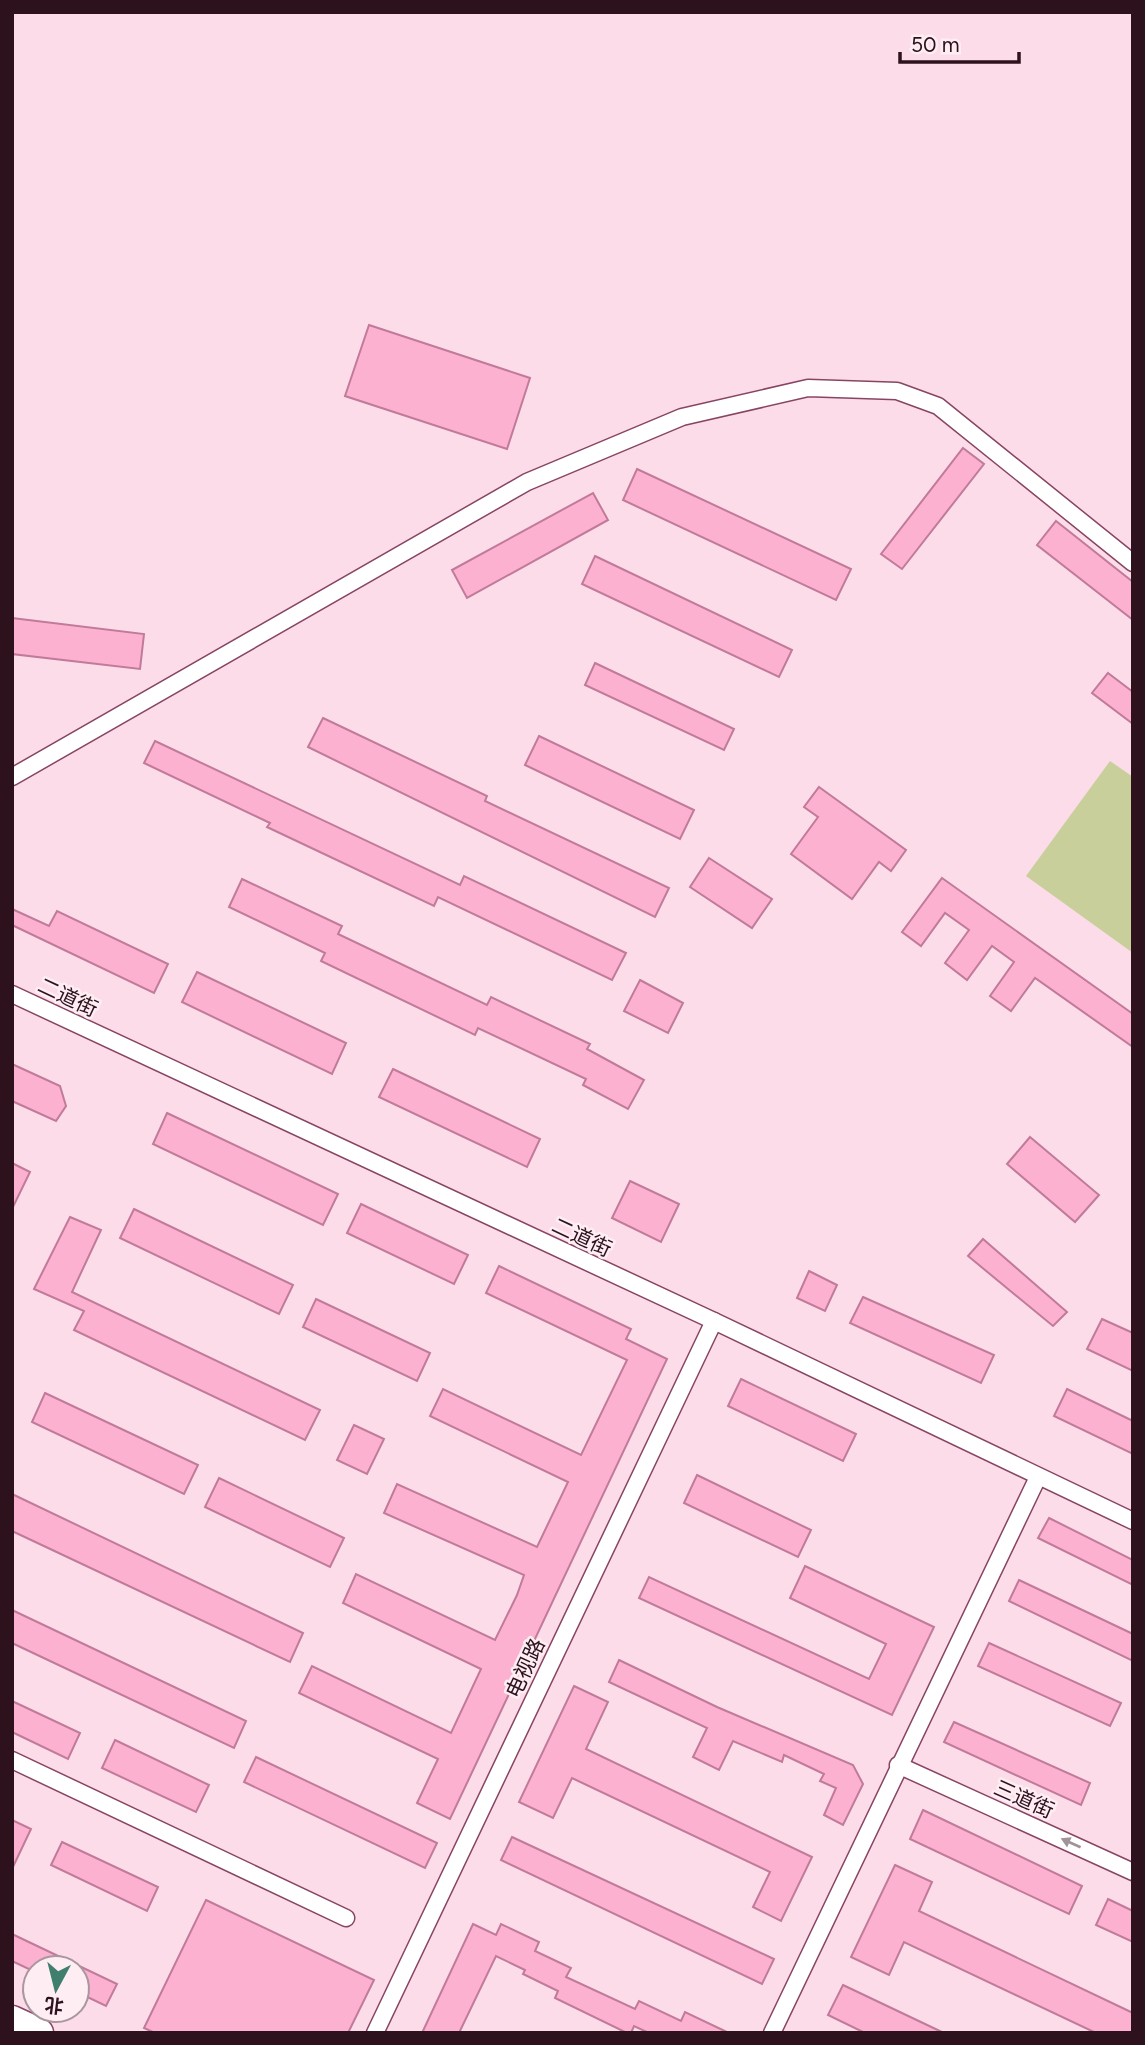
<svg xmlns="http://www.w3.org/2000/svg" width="1145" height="2045" font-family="Figtree,'Noto Sans SC',sans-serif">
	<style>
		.pitch { fill: #c9cf9b }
		.building { fill: #fdb1d1; stroke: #c17a99; stroke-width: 2 }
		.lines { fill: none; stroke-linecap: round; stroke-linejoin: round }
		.street-casing { stroke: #874563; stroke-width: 19 }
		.highway-casing { stroke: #874563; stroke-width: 33 }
		.street { stroke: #fff; stroke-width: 16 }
		.highway { stroke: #fff; stroke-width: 30 }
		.oneway { fill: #a0949a }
		.labels { text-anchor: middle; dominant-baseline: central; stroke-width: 5; stroke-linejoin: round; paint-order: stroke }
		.street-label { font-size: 21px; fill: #2d121e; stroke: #feeef4 }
	</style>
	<rect width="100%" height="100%" fill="#fcdce8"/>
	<polygon class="pitch" points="1110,761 1133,777 1133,953 1026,876"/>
	<g class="building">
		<polygon points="369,325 530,378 507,449 345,396"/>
		<polygon points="963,448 984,464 902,569 881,554"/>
		<polygon points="637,469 851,569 836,600 623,500"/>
		<polygon points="593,493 608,520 467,598 452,570"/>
		<polygon points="1056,521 1133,582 1133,620 1037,545"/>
		<polygon points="595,556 792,650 779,677 582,584"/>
		<polygon points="12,618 144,634 140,669 12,654"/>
		<polygon points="595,663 734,729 724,750 585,685"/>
		<polygon points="1108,673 1133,692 1133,724 1092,693"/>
		<polygon points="323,718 487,796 485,801 669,888 655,917 308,747"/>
		<polygon points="539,736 694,810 680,839 525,765"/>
		<polygon points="155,741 460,885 464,876 626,953 612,980 438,897 434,906 267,827 270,823 144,763"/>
		<polygon points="819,787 906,850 891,871 879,862 852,899 791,854 818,817 804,807"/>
		<polygon points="709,858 772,899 752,928 690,887"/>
		<polygon points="942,878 1133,1014 1133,1047 1035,978 1011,1011 990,996 1014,962 992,946 967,980 945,963 969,930 945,913 921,946 902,932"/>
		<polygon points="242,879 342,926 338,934 487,1005 491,997 590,1044 587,1049 644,1080 628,1109 583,1085 586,1079 478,1028 475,1035 321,961 325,953 229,907"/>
		<polygon points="12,909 49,926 57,911 168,964 154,993 12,925"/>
		<polygon points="197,972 346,1043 332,1074 182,1002"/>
		<polygon points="640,980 683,1003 668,1033 624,1011"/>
		<polygon points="12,1064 60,1086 66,1106 56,1121 12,1101"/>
		<polygon points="393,1069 540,1139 527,1167 379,1097"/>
		<polygon points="167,1113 338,1194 323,1225 153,1144"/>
		<polygon points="1030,1137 1099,1195 1075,1222 1007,1164"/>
		<polygon points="12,1163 30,1172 12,1209"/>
		<polygon points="630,1181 679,1204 661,1242 612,1218"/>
		<polygon points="361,1204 468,1255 454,1284 347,1233"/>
		<polygon points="134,1209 293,1285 279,1314 120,1238"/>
		<polygon points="70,1217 101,1230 72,1292 320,1410 305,1440 74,1330 84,1311 34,1289"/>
		<polygon points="983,1239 1067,1312 1053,1326 968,1256"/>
		<polygon points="499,1266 631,1329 626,1339 667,1359 450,1819 417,1803 438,1759 299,1693 312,1666 451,1733 481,1669 343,1603 356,1574 495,1640 517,1595 524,1575 384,1513 397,1484 537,1547 568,1482 430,1416 443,1389 581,1455 627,1360 486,1293"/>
		<polygon points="809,1271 837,1285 825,1311 797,1298"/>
		<polygon points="863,1297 994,1355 981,1383 850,1323"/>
		<polygon points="316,1299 430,1353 417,1381 303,1327"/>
		<polygon points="1102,1319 1133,1333 1133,1371 1087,1349"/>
		<polygon points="741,1379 856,1434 843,1461 728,1406"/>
		<polygon points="1067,1389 1133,1421 1133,1454 1054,1416"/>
		<polygon points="45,1393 198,1465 184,1494 32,1422"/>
		<polygon points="354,1425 384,1439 367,1474 337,1460"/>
		<polygon points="697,1475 811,1530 798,1557 684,1503"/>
		<polygon points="219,1478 344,1538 330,1567 205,1507"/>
		<polygon points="12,1494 303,1633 290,1662 12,1531"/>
		<polygon points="1049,1518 1133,1560 1133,1585 1038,1538"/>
		<polygon points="805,1566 934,1627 892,1715 639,1598 649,1577 869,1679 886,1644 790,1598"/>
		<polygon points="1019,1580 1133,1634 1133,1661 1009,1601"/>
		<polygon points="12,1610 246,1721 234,1748 12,1643"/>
		<polygon points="989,1643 1121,1703 1110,1726 978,1666"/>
		<polygon points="619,1660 717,1707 853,1765 863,1784 843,1825 824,1815 836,1788 820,1781 824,1774 784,1755 782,1762 733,1741 719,1770 693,1757 707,1728 609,1682"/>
		<polygon points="574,1686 608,1702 586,1749 812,1857 781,1921 753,1907 770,1872 572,1778 553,1818 519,1802"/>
		<polygon points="12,1701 80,1733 68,1759 12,1732"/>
		<polygon points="954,1722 1090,1783 1081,1805 944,1742"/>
		<polygon points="115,1740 209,1785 196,1812 102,1768"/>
		<polygon points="256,1757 437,1843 425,1868 244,1782"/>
		<polygon points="923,1810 1082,1886 1069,1914 910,1839"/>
		<polygon points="12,1820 31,1829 12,1869"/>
		<polygon points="512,1837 774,1959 762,1984 501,1860"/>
		<polygon points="62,1842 158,1887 147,1911 51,1865"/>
		<polygon points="895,1865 932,1882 919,1911 1133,2013 1133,2033 1096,2033 904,1942 889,1975 851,1957"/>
		<polygon points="1108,1899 1133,1911 1133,1942 1096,1925"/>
		<polygon points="206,1900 374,1980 348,2033 155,2033 144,2028"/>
		<polygon points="473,1924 496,1935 501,1924 539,1942 535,1951 571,1968 566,1977 635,2009 639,2001 681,2021 685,2012 729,2033 649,2033 634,2026 631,2033 627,2033 555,1998 558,1991 523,1974 525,1970 496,1956 459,2033 422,2033"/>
		<polygon points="12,1934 117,1984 106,2006 77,1992 77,1968 35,1968 35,1972 12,1961"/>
		<polygon points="843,1985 944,2033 865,2033 828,2015"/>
	</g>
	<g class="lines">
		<g class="street-casing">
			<g id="street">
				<polyline points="12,777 527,482 682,417 808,388 897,391 938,406 1133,563"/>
				<polyline points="12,994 714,1321 1133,1521"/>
				<polyline points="12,1760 346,1918"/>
				<polyline points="898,1765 1133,1872"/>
				<polyline points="375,2033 714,1321"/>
				<polyline points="772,2033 1038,1477"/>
			</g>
		</g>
		<g class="highway-casing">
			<polyline id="highway" points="12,2021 38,2033"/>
		</g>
		<use href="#street" class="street"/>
		<use href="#highway" class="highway"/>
	</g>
	<defs><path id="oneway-solid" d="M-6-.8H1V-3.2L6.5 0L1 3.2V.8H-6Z" transform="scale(1.75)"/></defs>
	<use class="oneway" href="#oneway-solid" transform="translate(1071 1843) rotate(-156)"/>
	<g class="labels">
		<g class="street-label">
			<text transform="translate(68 997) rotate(25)">二道街</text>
			<text transform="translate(582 1237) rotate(25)">二道街</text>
			<text transform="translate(525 1668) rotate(-65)">电视路</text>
			<text transform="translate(1024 1799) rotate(24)">三道街</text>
		</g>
	</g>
	<rect width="1145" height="2045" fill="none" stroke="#2d121e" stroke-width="28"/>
	<g transform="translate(56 1989) rotate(187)"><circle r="33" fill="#feeef4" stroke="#aa969e" stroke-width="2"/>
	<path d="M0-5L12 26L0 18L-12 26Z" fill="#407f6d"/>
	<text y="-10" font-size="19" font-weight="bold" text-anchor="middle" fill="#2d121e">北</text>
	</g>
	<path d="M900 52v10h119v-10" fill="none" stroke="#2d121e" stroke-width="3.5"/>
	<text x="911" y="52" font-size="21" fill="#2d121e" stroke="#feeef4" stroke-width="5" paint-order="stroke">50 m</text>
</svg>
